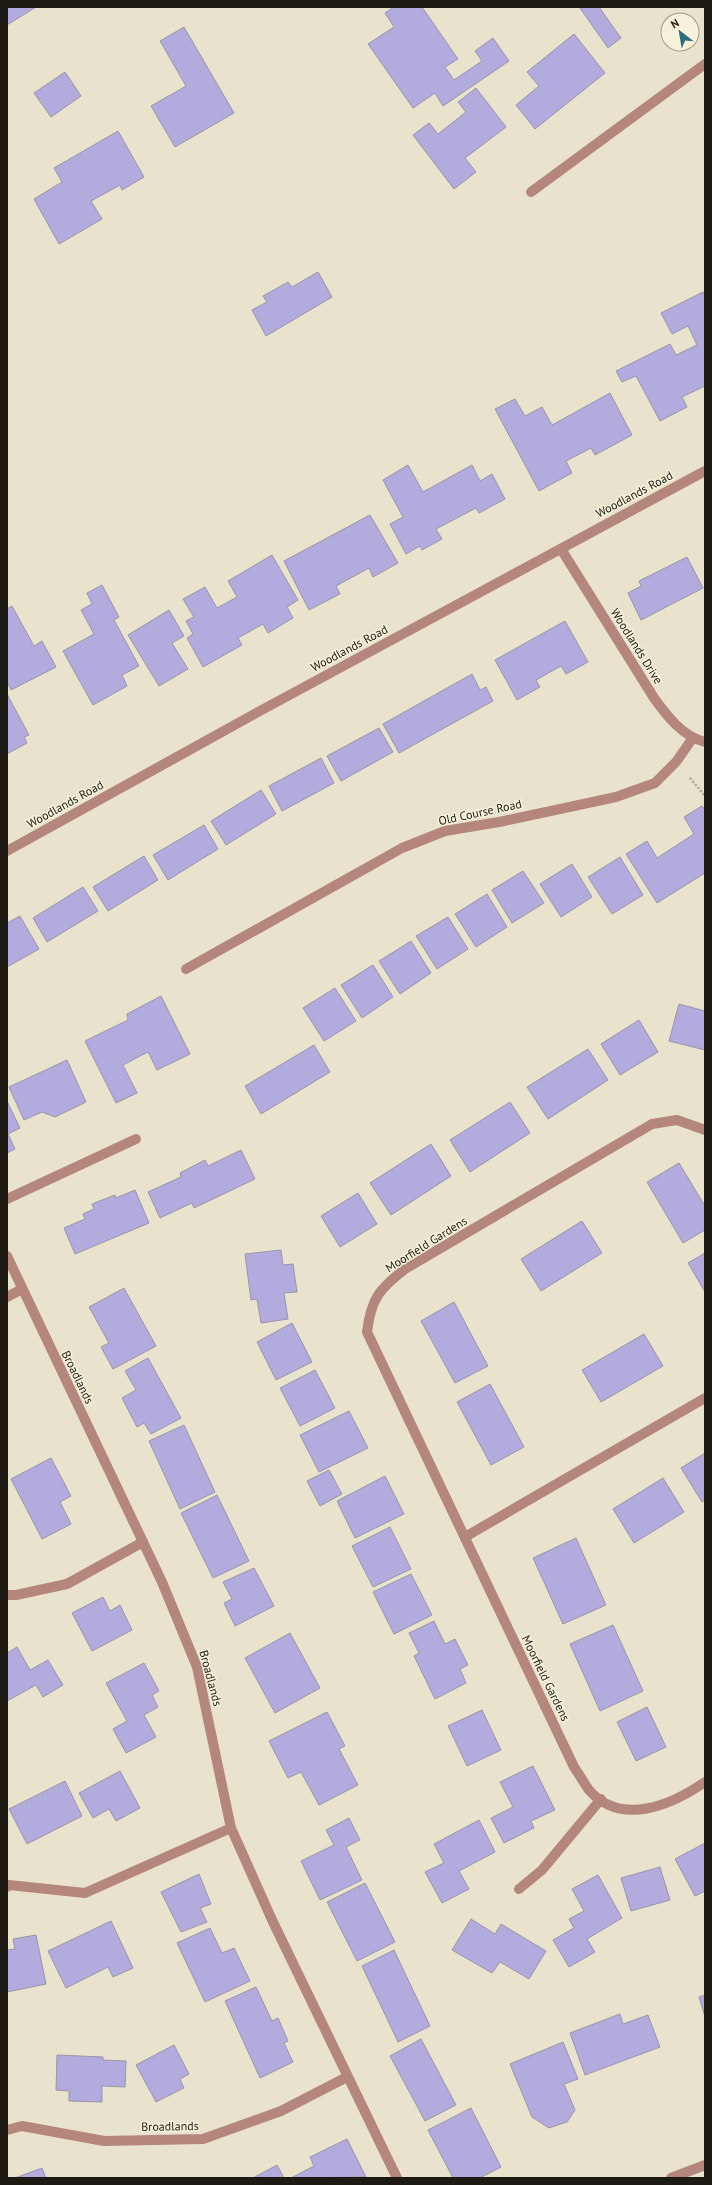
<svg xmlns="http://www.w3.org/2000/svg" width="712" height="2185" font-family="'PT Sans',sans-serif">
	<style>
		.building { fill: #b3aade; stroke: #9895a8 }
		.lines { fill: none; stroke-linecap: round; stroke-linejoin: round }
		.path { stroke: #a8a392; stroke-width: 2.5; stroke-dasharray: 2 2; stroke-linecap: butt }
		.service { stroke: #b5867c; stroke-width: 10 }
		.minor { stroke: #b5867c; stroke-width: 10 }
		.labels { text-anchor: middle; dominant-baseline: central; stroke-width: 3; stroke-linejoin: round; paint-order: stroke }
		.street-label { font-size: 12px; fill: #1d1b13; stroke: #f7f1db }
	</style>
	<rect width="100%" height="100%" fill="#e9e3ce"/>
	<g class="building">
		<polygon points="7,7 36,7 7,25"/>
		<polygon points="394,7 422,7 458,59 445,67 454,80 482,61 475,51 493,38 509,61 443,106 435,93 413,108 368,44 394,27 385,13"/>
		<polygon points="582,7 599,7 621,38 608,48 580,8"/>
		<polygon points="184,27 234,113 175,147 151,106 186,86 160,41"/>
		<polygon points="574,34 605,73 535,129 516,105 539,86 527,72"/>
		<polygon points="65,72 81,96 51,117 34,93"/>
		<polygon points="476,88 506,127 465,158 476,172 454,189 413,135 429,123 438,134 466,112 458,102"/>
		<polygon points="118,131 144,177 122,190 120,185 91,201 102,219 59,244 34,199 62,182 54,168"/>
		<polygon points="318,272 332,297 266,336 252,310 267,302 263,296 288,282 292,287"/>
		<polygon points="703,292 705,296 705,386 682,397 687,407 660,421 636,376 622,382 616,371 670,344 676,355 697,345 688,326 672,334 661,313"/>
		<polygon points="610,393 632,435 595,455 591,448 566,461 572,473 539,491 495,409 515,399 525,416 542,407 552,425"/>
		<polygon points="408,465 423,492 472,465 480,481 492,474 505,499 479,513 476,508 436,529 442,539 422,550 420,546 406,554 390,524 403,517 383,480"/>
		<polygon points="370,515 398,563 373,577 369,568 336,586 340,594 309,610 284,561"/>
		<polygon points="272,555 298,600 287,607 293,618 268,633 263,624 238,638 242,645 203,667 187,638 193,634 186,621 194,617 183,599 205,587 217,608 237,597 228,581"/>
		<polygon points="687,557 703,588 641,620 628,593 641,586 639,581"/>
		<polygon points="102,585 119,617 114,620 139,666 122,675 127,686 93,705 63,651 94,634 81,610 92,604 87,593"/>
		<polygon points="12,606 34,646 42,641 56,667 11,690 7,682 7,609"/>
		<polygon points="169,610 184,636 172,643 188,669 159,686 128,635"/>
		<polygon points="565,621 588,662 566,674 561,666 536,680 540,687 517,700 495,660"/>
		<polygon points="472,674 480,690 486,687 493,701 399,753 383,724"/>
		<polygon points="7,694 29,735 24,737 27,743 7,754"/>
		<polygon points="379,728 393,752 341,781 327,756"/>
		<polygon points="321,758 334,783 282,811 269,786"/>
		<polygon points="261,790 276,814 226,845 211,821"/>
		<polygon points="702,806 705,810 705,873 657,903 626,854 647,841 657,858 694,834 684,817"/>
		<polygon points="204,825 218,849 168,880 153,855"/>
		<polygon points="144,856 158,880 108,911 93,887"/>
		<polygon points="620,857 643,895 612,914 588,877"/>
		<polygon points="572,864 592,897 561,917 540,884"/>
		<polygon points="523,871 544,903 512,923 492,890"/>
		<polygon points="83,887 98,911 47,942 33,918"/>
		<polygon points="487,894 507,927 476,947 455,914"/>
		<polygon points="20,916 39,949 7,967 7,923"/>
		<polygon points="448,917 468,949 437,969 416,936"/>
		<polygon points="411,941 431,973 400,994 379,961"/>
		<polygon points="373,965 393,997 362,1018 341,985"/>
		<polygon points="335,988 356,1021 324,1041 303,1008"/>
		<polygon points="161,996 190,1054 157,1070 148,1052 123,1065 137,1093 116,1103 85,1041 128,1020 127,1014"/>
		<polygon points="679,1004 705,1011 705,1050 669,1041"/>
		<polygon points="639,1020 658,1052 620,1075 601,1044"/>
		<polygon points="314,1045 330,1072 261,1114 245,1086"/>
		<polygon points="588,1049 608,1080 548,1119 527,1087"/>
		<polygon points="67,1060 86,1102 55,1117 42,1112 24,1120 9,1087"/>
		<polygon points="7,1101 20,1128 8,1134 15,1149 7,1153"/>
		<polygon points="510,1102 530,1133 470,1172 450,1140"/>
		<polygon points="431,1144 451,1176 391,1215 370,1183"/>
		<polygon points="241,1150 255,1179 194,1208 192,1203 160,1218 148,1192 181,1177 180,1173 205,1160 208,1166"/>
		<polygon points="679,1163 705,1206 705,1230 683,1243 647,1182"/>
		<polygon points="135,1190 149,1223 75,1254 64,1228 85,1219 83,1214 94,1209 92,1204 115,1195 116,1198"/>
		<polygon points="358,1193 377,1224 340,1247 321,1216"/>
		<polygon points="582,1221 602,1253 541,1291 521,1259"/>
		<polygon points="281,1250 283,1265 293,1264 297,1292 284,1293 288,1319 261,1323 257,1299 251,1300 245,1254"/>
		<polygon points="705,1253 705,1292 688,1263"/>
		<polygon points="124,1288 156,1346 113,1369 101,1347 109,1343 89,1307"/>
		<polygon points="454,1302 488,1366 455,1383 421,1321"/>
		<polygon points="292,1323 312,1362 276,1380 257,1342"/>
		<polygon points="644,1334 663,1366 601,1402 582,1370"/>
		<polygon points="148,1358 181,1418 151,1434 144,1423 137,1427 122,1398 136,1390 125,1371"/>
		<polygon points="315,1370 335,1408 300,1426 280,1388"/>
		<polygon points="490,1384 524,1447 491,1465 457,1402"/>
		<polygon points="349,1411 368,1448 319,1472 300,1435"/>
		<polygon points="184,1425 215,1492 180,1509 149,1441"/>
		<polygon points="705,1453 705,1500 702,1502 681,1468"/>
		<polygon points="51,1458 71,1496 60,1502 71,1524 42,1539 11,1479"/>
		<polygon points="329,1470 342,1494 320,1506 307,1481"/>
		<polygon points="385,1476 404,1514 355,1538 337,1501"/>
		<polygon points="663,1478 684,1512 634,1543 613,1509"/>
		<polygon points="217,1495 249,1561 213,1578 181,1513"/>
		<polygon points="390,1527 411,1569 373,1587 352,1546"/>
		<polygon points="576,1538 606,1605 563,1624 533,1558"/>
		<polygon points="254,1568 274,1606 235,1626 224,1603 232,1599 223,1582"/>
		<polygon points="411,1574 432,1615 394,1634 373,1592"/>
		<polygon points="103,1597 110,1611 120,1605 132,1630 92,1651 72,1613"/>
		<polygon points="434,1621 445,1644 455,1639 468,1665 460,1669 466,1683 435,1699 414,1656 419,1653 409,1633"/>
		<polygon points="613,1625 643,1691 600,1711 570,1644"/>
		<polygon points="290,1633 320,1688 275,1713 245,1658"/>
		<polygon points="17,1647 30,1670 48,1660 63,1685 43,1697 36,1685 7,1701 7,1653"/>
		<polygon points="144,1663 159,1691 152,1695 158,1707 144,1715 156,1737 126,1753 113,1729 127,1721 106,1683"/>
		<polygon points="647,1707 666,1747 636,1761 617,1722"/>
		<polygon points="482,1710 501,1750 467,1766 448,1726"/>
		<polygon points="327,1712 345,1746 339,1749 358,1785 319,1805 301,1772 288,1778 269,1741"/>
		<polygon points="533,1766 555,1810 531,1821 534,1828 504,1843 491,1818 513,1807 500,1782"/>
		<polygon points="120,1771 140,1808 116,1821 109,1809 93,1818 79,1793"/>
		<polygon points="65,1781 82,1816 27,1844 9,1809"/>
		<polygon points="349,1818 360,1840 346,1847 362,1880 320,1900 301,1861 334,1845 326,1830"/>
		<polygon points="479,1820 495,1852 459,1871 469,1889 442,1903 425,1872 444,1863 434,1844"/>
		<polygon points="705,1843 705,1891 695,1896 675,1859"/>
		<polygon points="660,1867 670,1900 631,1911 621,1878"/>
		<polygon points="199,1874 211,1904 200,1908 207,1922 181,1932 161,1892"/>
		<polygon points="598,1875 622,1918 587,1939 595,1952 569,1967 553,1940 574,1928 569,1919 584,1911 572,1889"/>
		<polygon points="365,1883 395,1942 357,1961 327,1902"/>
		<polygon points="471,1919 495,1934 501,1924 546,1951 529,1979 500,1962 492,1973 452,1950"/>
		<polygon points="111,1921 133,1968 113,1977 108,1967 66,1988 48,1951"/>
		<polygon points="210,1928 222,1953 234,1948 250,1981 205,2002 177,1943"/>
		<polygon points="36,1935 46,1984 7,1992 7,1950 15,1949 13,1939"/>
		<polygon points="394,1950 430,2026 398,2042 362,1966"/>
		<polygon points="256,1987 272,2021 278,2018 288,2041 284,2043 293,2062 260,2078 225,2001"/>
		<polygon points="705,1995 705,2017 699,1997"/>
		<polygon points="620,2014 623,2024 648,2015 660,2047 585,2075 570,2033"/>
		<polygon points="421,2039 456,2105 425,2121 390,2056"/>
		<polygon points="563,2042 578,2079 564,2084 575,2110 567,2122 549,2128 532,2117 510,2064"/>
		<polygon points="174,2045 189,2074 180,2079 184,2088 156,2102 136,2065"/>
		<polygon points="57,2055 103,2057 103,2060 126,2061 125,2087 102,2086 102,2102 69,2101 69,2091 56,2090"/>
		<polygon points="471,2108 501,2167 480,2178 453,2178 428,2130"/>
		<polygon points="347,2139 366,2177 291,2178 314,2166 310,2157"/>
		<polygon points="277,2165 284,2178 253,2178"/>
		<polygon points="42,2168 46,2178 15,2178"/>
	</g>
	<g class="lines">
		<polyline class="path" points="690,778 705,796"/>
		<g class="service">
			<polyline points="531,192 705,64"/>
			<polyline points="519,1889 542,1870 601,1799"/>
		</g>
		<g class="minor">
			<path d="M561,549L654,698C667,716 682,736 705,742"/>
			<polyline points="7,851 258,712 705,471"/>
			<polyline points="186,969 402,848 445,831 499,822 616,797 655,783 676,762 692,739"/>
			<path d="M705,1130L677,1120L652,1124L405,1269C379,1289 371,1299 367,1332L574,1767C579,1774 584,1783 589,1790C621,1827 672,1805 705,1782"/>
			<polyline points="7,1199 136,1139"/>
			<polyline points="7,1256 162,1582 197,1667 231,1828 273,1922 397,2178"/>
			<polyline points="7,1297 22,1289"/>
			<polyline points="465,1537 705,1398"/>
			<polyline points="7,1595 16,1595 67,1584 143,1542"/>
			<polyline points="7,1887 9,1885 85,1893 231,1828"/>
			<polyline points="7,2130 22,2126 104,2141 203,2139 281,2111 347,2077"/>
			<polyline points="671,2178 705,2165"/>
		</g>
	</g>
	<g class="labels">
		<g class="street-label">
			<text transform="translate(634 494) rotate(-28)">Woodlands Road</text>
			<text transform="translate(637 646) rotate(58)">Woodlands Drive</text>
			<text transform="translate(349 648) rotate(-28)">Woodlands Road</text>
			<text transform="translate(65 804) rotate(-29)">Woodlands Road</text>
			<text transform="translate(480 812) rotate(-12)">Old Course Road</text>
			<text transform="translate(426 1244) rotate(-32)">Moorfield Gardens</text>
			<text transform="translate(78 1377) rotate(64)">Broadlands</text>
			<text transform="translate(211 1678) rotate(75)">Broadlands</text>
			<text transform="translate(546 1678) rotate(64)">Moorfield Gardens</text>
			<text transform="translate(170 2126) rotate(-1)">Broadlands</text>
		</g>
	</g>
	<rect width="712" height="2185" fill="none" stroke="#1d1b13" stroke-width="16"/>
	<g transform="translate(680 32) rotate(329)"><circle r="19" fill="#f7f1db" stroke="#a09b8b"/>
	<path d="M0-3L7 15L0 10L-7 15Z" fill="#2b6d7f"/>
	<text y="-6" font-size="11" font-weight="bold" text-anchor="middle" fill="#1d1b13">N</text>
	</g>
</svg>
